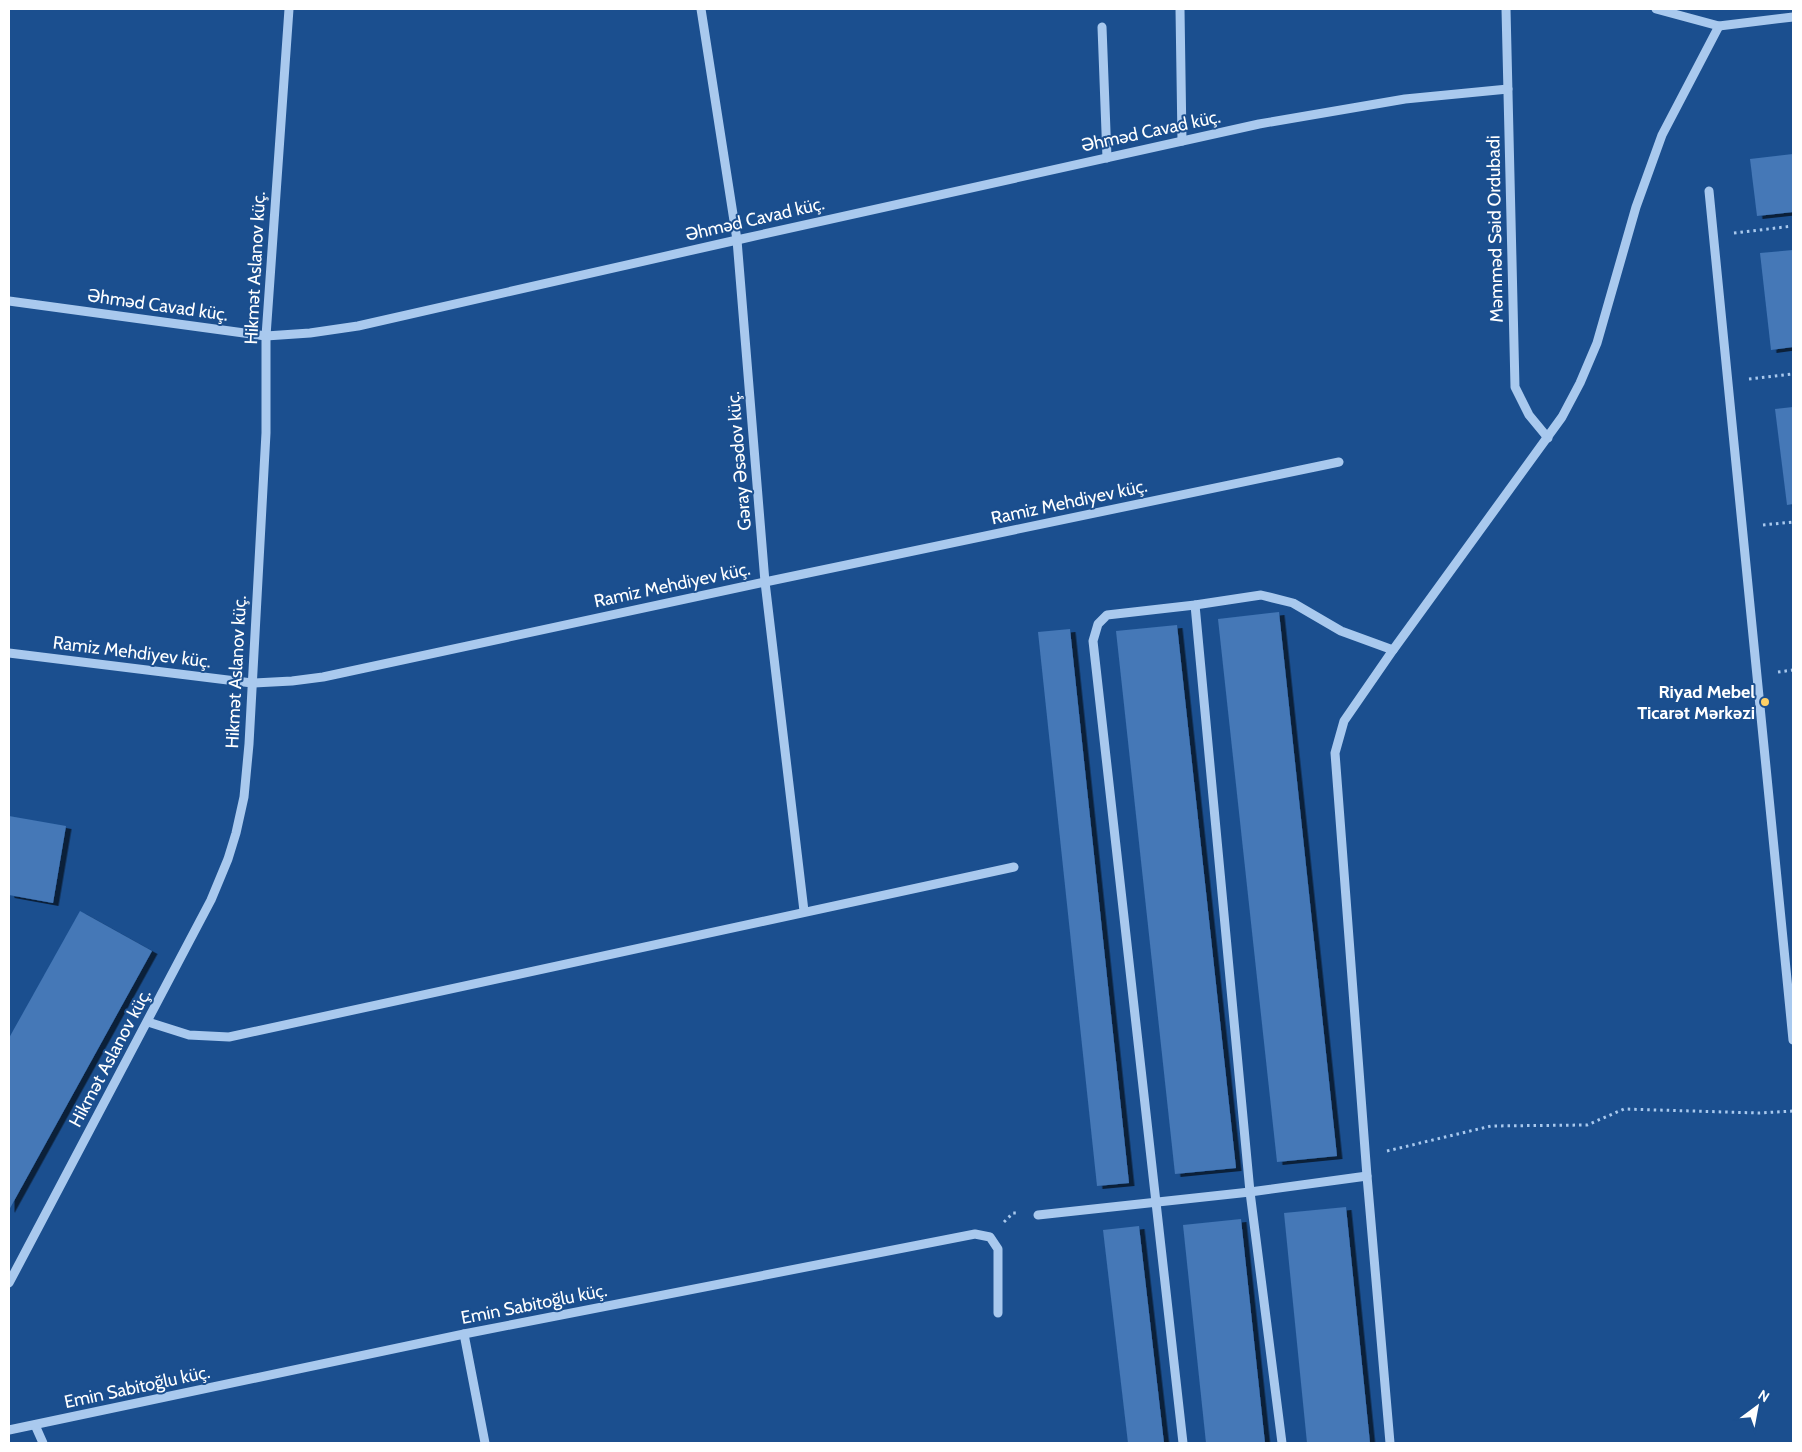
<svg xmlns="http://www.w3.org/2000/svg" width="1802" height="1452" font-family="Cabin,sans-serif">
	<style>
		.building { fill: #4478b7; filter: url(#shadow) }
		.lines { fill: none; stroke-linecap: round; stroke-linejoin: round }
		.path { stroke: #a9c9ee; stroke-width: 3; stroke-dasharray: 2.5 4; stroke-linecap: butt }
		.minor { stroke: #a9c9ee; stroke-width: 9 }
		.poi-dot { fill: #ffd166; stroke: #1b4f8f; stroke-width: 2 }
		.labels { text-anchor: middle; dominant-baseline: central; stroke-width: 4; stroke-linejoin: round; paint-order: stroke }
		.street-label { font-size: 18px; fill: #fff; stroke: #1b4f8f }
		.poi-label { font-size: 18px; font-weight: bold; fill: #fff; stroke: #1b4f8f; text-anchor: end }
	</style>
	<defs>
		<filter id="shadow"><feDropShadow dx="5.5" dy="3" stdDeviation="0" flood-color="#0009"/></filter>
	</defs>
	<rect width="100%" height="100%" fill="#1b4f8f"/>
	<g class="building">
		<polygon points="1793,154 1793,212 1757,216 1750,159"/>
		<polygon points="1793,250 1793,347 1771,350 1760,253"/>
		<polygon points="1793,407 1793,504 1787,505 1775,409"/>
		<polygon points="1279,612 1337,1156 1277,1162 1218,619"/>
		<polygon points="1177,625 1236,1168 1175,1174 1116,631"/>
		<polygon points="1070,629 1129,1183 1097,1186 1038,632"/>
		<polygon points="9,816 66,826 53,903 9,895"/>
		<polygon points="80,911 152,951 9,1210 9,1038"/>
		<polygon points="1346,1207 1370,1443 1307,1443 1284,1213"/>
		<polygon points="1241,1219 1265,1443 1206,1443 1183,1225"/>
		<polygon points="1139,1226 1164,1443 1128,1443 1103,1230"/>
	</g>
	<g class="lines">
		<g class="path">
			<polyline points="1734,233 1793,226"/>
			<polyline points="1749,379 1793,374"/>
			<polyline points="1763,525 1793,522"/>
			<polyline points="1778,672 1793,670"/>
			<polyline points="1387,1151 1491,1126 1587,1125 1624,1109 1759,1113 1793,1111"/>
			<polyline points="1004,1222 1013,1213 1016,1213"/>
		</g>
		<g class="minor">
			<polyline points="701,9 737,240 765,582 804,911"/>
			<polyline points="1180,9 1182,141"/>
			<polyline points="1506,9 1515,387 1529,415 1548,438"/>
			<polyline points="1656,9 1719,26 1793,17"/>
			<polyline points="1102,27 1107,158"/>
			<polyline points="1709,191 1793,1040"/>
			<polyline points="9,301 266,336 310,333 358,326 737,240 1259,124 1405,99 1508,89"/>
			<polyline points="1195,605 1250,1192 1282,1443"/>
			<polyline points="9,653 252,683 292,681 323,677 765,582 1339,462"/>
			<polyline points="148,1022 189,1035 229,1037 1014,867"/>
			<polyline points="1038,1215 1250,1192 1367,1176"/>
			<polyline points="9,1283 211,900 228,859 236,833 244,797 249,744 266,433 266,336 289,9"/>
			<polyline points="464,1334 485,1443"/>
			<polyline points="35,1425 43,1443"/>
			<polyline points="9,1430 464,1334 975,1234 990,1237 998,1249 998,1313"/>
			<polyline points="1183,1443 1093,641 1098,624 1107,615 1195,605 1261,595 1293,603 1341,631 1393,650"/>
			<polyline points="1390,1443 1367,1176 1335,753 1344,721 1393,650 1562,417 1580,383 1597,343 1636,207 1662,135 1719,26"/>
		</g>
	</g>
	<circle class="poi-dot" cx="1765" cy="702" r="5"/>
	<g class="labels">
		<g class="street-label">
			<text transform="translate(1151 131) rotate(-12)">Əhməd Cavad küç.</text>
			<text transform="translate(755 219) rotate(-13)">Əhməd Cavad küç.</text>
			<text transform="translate(1495 229) rotate(-91)">Məmməd Səid Ordubadi</text>
			<text transform="translate(255 268) rotate(-87)">Hikmət Aslanov küç.</text>
			<text transform="translate(158 305) rotate(8)">Əhməd Cavad küç.</text>
			<text transform="translate(739 461) rotate(-95)">Gəray Əsədov küç.</text>
			<text transform="translate(1069 502) rotate(-12)">Ramiz Mehdiyev küç.</text>
			<text transform="translate(672 585) rotate(-12)">Ramiz Mehdiyev küç.</text>
			<text transform="translate(132 652) rotate(7)">Ramiz Mehdiyev küç.</text>
			<text transform="translate(236 672) rotate(-87)">Hikmət Aslanov küç.</text>
			<text transform="translate(110 1058) rotate(-62)">Hikmət Aslanov küç.</text>
			<text transform="translate(534 1304) rotate(-11)">Emin Sabitoğlu küç.</text>
			<text transform="translate(137 1387) rotate(-12)">Emin Sabitoğlu küç.</text>
		</g>
		<g class="poi-label">
			<text x="1755" y="692">Riyad Mebel<tspan x="1755" dy="21">Ticarət Mərkəzi</tspan></text>
		</g>
	</g>
	<rect width="1802" height="1452" fill="none" stroke="#ffffff" stroke-width="20"/>
	<g transform="translate(1757 1407) rotate(32)" stroke="#1b4f8f" stroke-width="4" paint-order="stroke">
	<path d="M0-4L9 19L0 12L-9 19Z" fill="#ffffff"/>
	<text y="-8" font-size="14" font-weight="bold" text-anchor="middle" fill="#ffffff">N</text>
	</g>
</svg>
